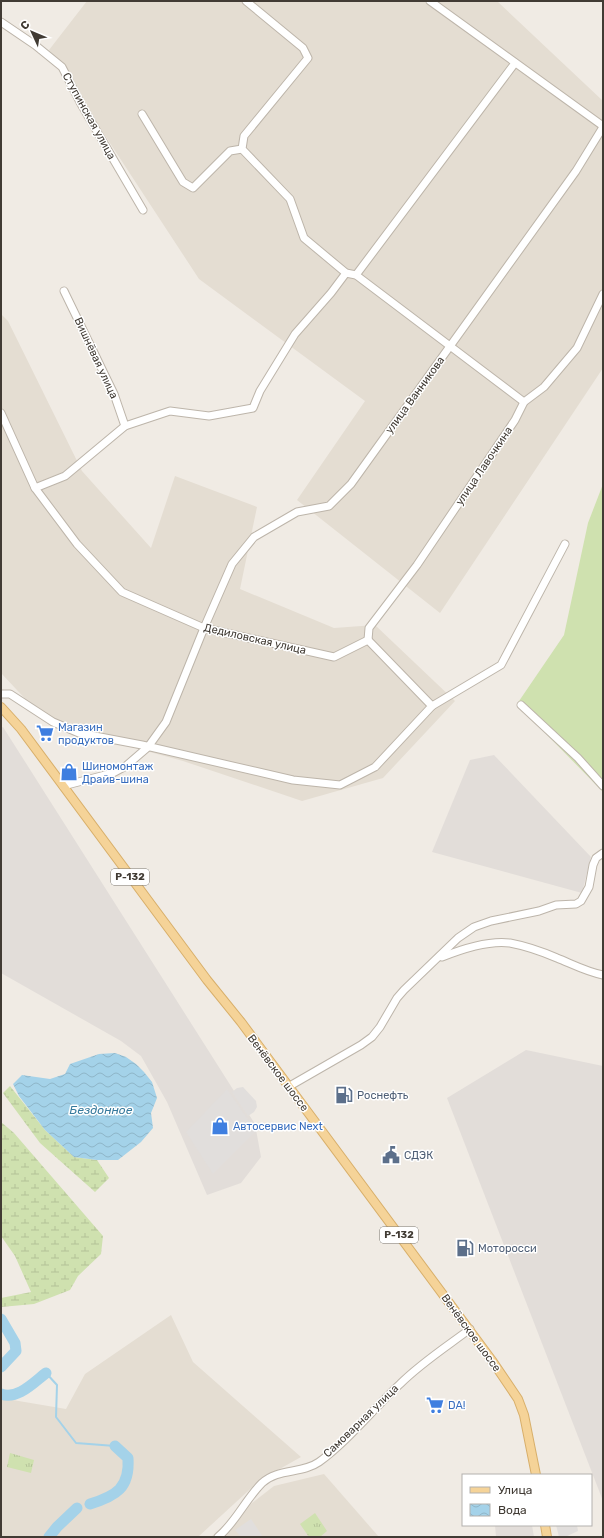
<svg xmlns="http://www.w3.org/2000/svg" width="604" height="1538" font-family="Rubik,sans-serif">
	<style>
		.residential { fill: #e4ddd2 }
		.industrial { fill: #e2ddd9 }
		.grass { fill: url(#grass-tufts) }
		.wetland { fill: url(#wetland-marsh) }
		.garden { fill: #cfe1af }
		.parking { fill: #e1dedc }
		.water { fill: url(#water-waves) }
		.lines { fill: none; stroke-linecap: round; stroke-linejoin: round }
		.stream { stroke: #a4d2e9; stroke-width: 2 }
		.river { stroke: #a4d2e9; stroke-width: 11 }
		.minor-casing { stroke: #bdb5aa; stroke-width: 9 }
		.major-casing { stroke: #d8af6a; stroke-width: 10 }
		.minor { stroke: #fff; stroke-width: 7 }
		.major { stroke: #f5d398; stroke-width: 8 }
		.labels { text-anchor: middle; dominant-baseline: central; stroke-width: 3; stroke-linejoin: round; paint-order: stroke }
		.shield { fill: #fff; stroke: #7a7671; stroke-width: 1 }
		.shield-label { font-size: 10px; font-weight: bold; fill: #413b34 }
		.street-label { font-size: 11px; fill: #413b34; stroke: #fff }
		.shop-label { font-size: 11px; fill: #366cbe; stroke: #fff; text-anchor: start }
		.service-label { font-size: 11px; fill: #4e5e75; stroke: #fff; text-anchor: start }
		.water-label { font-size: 12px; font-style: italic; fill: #36799c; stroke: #fff }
	</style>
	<defs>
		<pattern id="grass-tufts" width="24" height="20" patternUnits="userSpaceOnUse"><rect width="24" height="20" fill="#cfe1af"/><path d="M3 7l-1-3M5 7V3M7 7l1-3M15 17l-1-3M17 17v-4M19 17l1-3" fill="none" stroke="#b3c297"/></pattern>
		<pattern id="wetland-marsh" width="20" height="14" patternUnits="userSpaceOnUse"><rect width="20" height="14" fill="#cfe1af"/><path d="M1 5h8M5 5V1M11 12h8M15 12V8" fill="none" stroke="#b3c297"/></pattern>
		<pattern id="water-waves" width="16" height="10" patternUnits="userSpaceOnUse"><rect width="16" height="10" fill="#a4d2e9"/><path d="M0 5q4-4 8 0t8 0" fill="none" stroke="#8eb5c8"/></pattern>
	</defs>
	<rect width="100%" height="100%" fill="#f0ebe4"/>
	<g class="residential">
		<polygon points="87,1 497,1 603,101 603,368 440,613 297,500 365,401 199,279 49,50"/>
		<polygon points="1,314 8,321 82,471 151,548 175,476 257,507 240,589 334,628 375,625 455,701 383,778 302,801 183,761 65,729 31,705 1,673"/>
		<polygon points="171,1315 193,1362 301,1457 260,1480 198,1537 1,1537 1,1398 66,1409 85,1374"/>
		<polygon points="324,1474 379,1537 211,1537 226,1523 274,1486"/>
	</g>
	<g class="industrial">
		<polygon points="3,727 255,1124 261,1157 241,1183 207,1195 167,1102 141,1056 121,1041 1,973 1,728"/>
		<polygon points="494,755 591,857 582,893 432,852 470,760"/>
		<polygon points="526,1050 603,1066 603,1501 447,1098"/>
		<polygon points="495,1525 532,1525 534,1537 496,1537"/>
	</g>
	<g class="grass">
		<polygon points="10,1453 34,1460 31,1473 7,1467"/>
		<polygon points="315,1513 327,1531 320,1537 309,1537 300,1524"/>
	</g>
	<g class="wetland">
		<polygon points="10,1086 45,1130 74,1157 97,1160 109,1178 95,1192 40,1143 3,1093"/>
		<polygon points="1,1122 14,1133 103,1236 101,1254 78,1276 70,1290 34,1304 1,1307 1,1298 31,1292 15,1256 1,1236"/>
	</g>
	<polygon class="garden" points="603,484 603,792 517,704 564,635 588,523"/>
	<g class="parking">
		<polygon points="243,1087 256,1101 257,1107 254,1112 248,1116 232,1092 237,1088"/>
		<polygon points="227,1089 256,1131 213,1174 186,1132"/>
		<polygon points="251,1519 263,1537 241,1537 235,1530"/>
		<polygon points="556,1525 577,1525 578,1531 565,1537 559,1537"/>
	</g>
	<polygon class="water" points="115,1053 126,1057 136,1064 144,1072 152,1082 157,1098 151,1113 153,1128 141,1142 118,1160 97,1160 74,1157 45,1130 19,1096 13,1084 22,1075 50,1079 65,1074 70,1064 99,1054"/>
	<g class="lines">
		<polyline class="stream" points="46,1373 57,1385 56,1417 76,1443 115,1446"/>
		<g class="river">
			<polyline points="1,1319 15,1343 16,1351 1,1367"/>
			<path d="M1,1394C18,1400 34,1382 46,1373"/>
			<path d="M90,1504C116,1496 130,1488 128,1458L115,1446"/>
			<polyline points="49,1537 57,1527 77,1508"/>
		</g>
		<g class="minor-casing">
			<g id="minor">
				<polyline points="246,1 303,48 308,58 244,136 242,149 290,199 304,238 346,273 356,275 524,402"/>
				<polyline points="430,1 603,126"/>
				<polyline points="1,22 35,45 62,67 81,104 143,210"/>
				<polyline points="142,114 183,182 193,188 230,151 242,149"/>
				<polyline points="356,275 515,63"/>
				<polyline points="64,291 114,394 125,426"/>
				<polyline points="1,413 35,488 77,544 122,592 204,628 334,657 368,640"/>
				<polyline points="35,488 65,476 125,426 170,411 209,416 253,408 260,391 295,334 331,293 346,273"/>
				<polyline points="368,640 369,628 417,565 515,420 524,402 544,387 577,348 603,294"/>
				<polyline points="1,694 10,694 53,722 79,733 142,745 293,780 340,785 375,767 432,706 368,640"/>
				<polyline points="521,705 578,758 603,786"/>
				<polyline points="432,706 501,665 565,544"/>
				<polyline points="63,786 113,773 126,766 148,747 166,722 204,628 232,564 254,537 297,512 329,506 351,484 576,171 603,127"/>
				<path d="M442,957C462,949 488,940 510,943C526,946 543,952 557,958C572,964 587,972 603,975"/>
				<polyline points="288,1087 361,1045 372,1037 380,1027 397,998 404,990 458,938 474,927 491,921 539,911 556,905 576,904 581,901 589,887 593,865 596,858 603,853"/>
				<path d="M218,1537C236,1522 245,1500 262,1483C278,1468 302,1474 319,1462C349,1440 373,1409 400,1384C421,1363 446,1347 470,1329"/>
			</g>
		</g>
		<g class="major-casing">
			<g id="major">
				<polyline points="1,707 21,729 207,980 241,1022 493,1362 518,1399 524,1415 536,1475"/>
				<polyline points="545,1525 547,1537"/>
			</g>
		</g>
		<use href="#minor" class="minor"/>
		<use href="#major" class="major"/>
	</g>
	<defs>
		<g id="supermarket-bare" transform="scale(1.38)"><path d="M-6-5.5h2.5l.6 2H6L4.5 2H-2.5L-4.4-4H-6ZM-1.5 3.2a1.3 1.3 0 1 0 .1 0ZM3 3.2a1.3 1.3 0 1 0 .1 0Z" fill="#3f7fe0" stroke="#fff" stroke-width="2.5" paint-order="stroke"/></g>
		<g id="shop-bare" transform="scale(1.38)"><path d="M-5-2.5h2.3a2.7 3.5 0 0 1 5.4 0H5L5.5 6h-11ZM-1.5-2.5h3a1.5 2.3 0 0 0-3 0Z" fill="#3f7fe0" stroke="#fff" stroke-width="2.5" paint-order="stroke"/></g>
		<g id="fuel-bare" transform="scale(1.38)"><path d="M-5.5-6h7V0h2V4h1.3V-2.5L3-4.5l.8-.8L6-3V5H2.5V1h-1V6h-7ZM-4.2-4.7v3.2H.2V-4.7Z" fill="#5c6f8a" stroke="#fff" stroke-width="2.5" paint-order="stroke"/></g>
		<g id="civic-bare" transform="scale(1.38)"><path d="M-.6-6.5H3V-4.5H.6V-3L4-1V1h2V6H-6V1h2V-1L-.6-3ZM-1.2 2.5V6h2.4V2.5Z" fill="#5c6f8a" stroke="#fff" stroke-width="2.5" paint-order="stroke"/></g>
	</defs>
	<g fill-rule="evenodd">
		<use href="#supermarket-bare" x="45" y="733"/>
		<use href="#shop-bare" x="69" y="772"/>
		<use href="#fuel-bare" x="344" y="1095"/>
		<use href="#shop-bare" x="220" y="1126"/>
		<use href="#civic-bare" x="391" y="1155"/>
		<use href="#fuel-bare" x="465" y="1248"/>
		<use href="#supermarket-bare" x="435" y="1405"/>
	</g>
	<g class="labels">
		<g class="shield">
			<rect x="111" y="869" width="38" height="16" rx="3"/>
			<rect x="380" y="1227" width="38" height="16" rx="3"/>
		</g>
		<g class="shield-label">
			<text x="130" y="877">Р-132</text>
			<text x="399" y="1235">Р-132</text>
		</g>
		<g class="street-label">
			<text transform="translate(89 116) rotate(61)">Ступинская улица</text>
			<text transform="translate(96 358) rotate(65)">Вишнёвая улица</text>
			<text transform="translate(415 395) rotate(-54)">улица Ванникова</text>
			<text transform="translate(484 466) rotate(-56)">улица Лавочкина</text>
			<text transform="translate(255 639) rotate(13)">Дедиловская улица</text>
			<text transform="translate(278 1073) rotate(53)">Венёвское шоссе</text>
			<text transform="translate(471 1333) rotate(54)">Венёвское шоссе</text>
			<text transform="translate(361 1421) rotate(-44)">Самоварная улица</text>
		</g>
		<g class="shop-label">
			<text x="58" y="727">Магазин<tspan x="58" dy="13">продуктов</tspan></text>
			<text x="82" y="766">Шиномонтаж<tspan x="82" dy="13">Драйв-шина</tspan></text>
			<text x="233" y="1126">Автосервис Next</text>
			<text x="448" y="1405">DA!</text>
		</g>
		<g class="service-label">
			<text x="357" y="1095">Роснефть</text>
			<text x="404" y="1155">СДЭК</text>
			<text x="478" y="1248">Моторосси</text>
		</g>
		<g class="water-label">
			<text x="101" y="1110">Бездонное</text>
		</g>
	</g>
	<rect width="604" height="1538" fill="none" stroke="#413b34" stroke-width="4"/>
	<rect x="462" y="1474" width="130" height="52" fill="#ffffff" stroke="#b3b1ae"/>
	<rect x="470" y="1487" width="20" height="6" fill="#f5d398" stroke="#b3b1ae"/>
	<text x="498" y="1494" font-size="12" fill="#413b34">Улица</text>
	<rect x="470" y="1504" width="20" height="12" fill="url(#water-waves)" stroke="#b3b1ae"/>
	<text x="498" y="1514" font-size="12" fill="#413b34">Вода</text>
	<g transform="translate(32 32) rotate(314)" stroke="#ffffff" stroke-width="3" paint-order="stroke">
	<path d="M0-3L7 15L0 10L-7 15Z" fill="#413b34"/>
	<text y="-6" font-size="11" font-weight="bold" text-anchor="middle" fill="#413b34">С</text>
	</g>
</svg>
